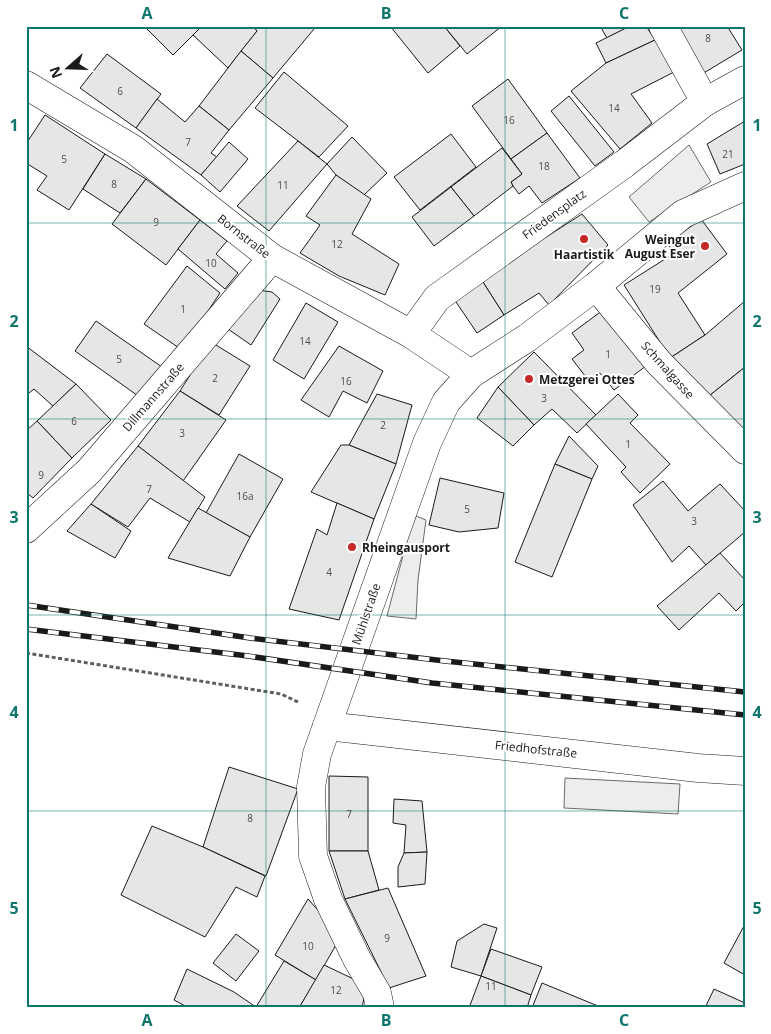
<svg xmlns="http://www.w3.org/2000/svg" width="771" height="1034" font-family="'Open Sans',sans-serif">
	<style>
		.built { fill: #ededed; stroke: #6a6a6a }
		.building { fill: #e6e6e6; stroke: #1a1a1a }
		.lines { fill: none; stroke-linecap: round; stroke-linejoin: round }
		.minor-casing { stroke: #1a1a1a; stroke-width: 29 }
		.path { stroke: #5f5f5f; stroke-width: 3; stroke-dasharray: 4 2.5; stroke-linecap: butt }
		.minor { stroke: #fff; stroke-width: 28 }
		.rail-casing { stroke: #1a1a1a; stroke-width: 5.5 }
		.rail { stroke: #fff; stroke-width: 4; stroke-dasharray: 11; stroke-linecap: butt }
		.grid { fill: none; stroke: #0f766e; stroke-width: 1; stroke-opacity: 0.55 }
		.poi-dot { fill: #c62828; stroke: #fff; stroke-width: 2 }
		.labels { text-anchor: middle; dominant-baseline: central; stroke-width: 4; stroke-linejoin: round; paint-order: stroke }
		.number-label { font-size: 10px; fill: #4d4d4d }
		.street-label { font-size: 12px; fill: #1a1a1a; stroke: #fff }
		.poi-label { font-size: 12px; font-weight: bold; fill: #1a1a1a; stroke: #fff; text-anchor: start }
		.neatline { fill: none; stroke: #0f766e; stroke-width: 2 }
		.grid-label { font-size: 16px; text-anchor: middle; font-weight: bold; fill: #0f766e }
	</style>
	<rect width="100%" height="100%" fill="#fff"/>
	<g class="built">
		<polygon points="689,145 711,182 649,222 629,197"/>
		<polygon points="416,516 426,520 418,580 416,619 387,616 409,533"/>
		<polygon points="565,778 680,784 678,814 564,808"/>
	</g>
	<g class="building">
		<polygon points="144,26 202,26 173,55"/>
		<polygon points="202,26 253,26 257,31 228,68 193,35"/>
		<polygon points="253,26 312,26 314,29 273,78 241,51 257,31"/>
		<polygon points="390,26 444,26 460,46 428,73"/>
		<polygon points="444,26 502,26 467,54"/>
		<polygon points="600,26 630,26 607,38"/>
		<polygon points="630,26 646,26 655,40 606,63 596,43"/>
		<polygon points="674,26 727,26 742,50 702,74"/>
		<polygon points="655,40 674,72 631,94 652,123 620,149 571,91 606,63"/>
		<polygon points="241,51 273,78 229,130 199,106"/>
		<polygon points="107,54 161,94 136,128 80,88"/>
		<polygon points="284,72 348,126 319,157 255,108"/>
		<polygon points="508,79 547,133 511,159 472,106"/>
		<polygon points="569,96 614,152 595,166 551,111"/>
		<polygon points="157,99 185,122 199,106 229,130 211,153 217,157 201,175 136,128"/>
		<polygon points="45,115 105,154 69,210 37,190 47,176 26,163 26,144"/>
		<polygon points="745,121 745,164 720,174 707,144"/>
		<polygon points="547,133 580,178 542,203 529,186 519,194 513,186 511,182 522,174 511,159"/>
		<polygon points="451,134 476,167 420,210 394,177"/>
		<polygon points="352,137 387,173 364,195 336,175 327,164"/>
		<polygon points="298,141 327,164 269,231 237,206"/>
		<polygon points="229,142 248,159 220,192 201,175"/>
		<polygon points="502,148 522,174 511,182 513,186 474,216 451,187"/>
		<polygon points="105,154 146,179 120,213 83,189"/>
		<polygon points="336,175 371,199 352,234 399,264 385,295 339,276 300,253 320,225 306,216"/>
		<polygon points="146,179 200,220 166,265 112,224"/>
		<polygon points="451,187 474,216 434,246 412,217"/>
		<polygon points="582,214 608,245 549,305 539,293 504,315 481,279"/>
		<polygon points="701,219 727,254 678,293 705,335 670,358 624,285 673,254 668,243"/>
		<polygon points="200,220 227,241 216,254 238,273 225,289 178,249"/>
		<polygon points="187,266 220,293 182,350 144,324"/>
		<polygon points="481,279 504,315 477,333 454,299"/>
		<polygon points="258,290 272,292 280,299 251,345 228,329"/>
		<polygon points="745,301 745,367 709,396 670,358 705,335"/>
		<polygon points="306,303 338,322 304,379 273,360"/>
		<polygon points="603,310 646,366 614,390 600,373 589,381 572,359 584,350 572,333"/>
		<polygon points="96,321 162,367 141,398 75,351"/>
		<polygon points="211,342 250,366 219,415 180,391"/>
		<polygon points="26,346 76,384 53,406 34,389 29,393 26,391"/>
		<polygon points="339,346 383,371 367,403 343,391 329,417 301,400"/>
		<polygon points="534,352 596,415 577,433 552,409 534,425 498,387"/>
		<polygon points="745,367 745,437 709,396"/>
		<polygon points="76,384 111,420 72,458 37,421"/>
		<polygon points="498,387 534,425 513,446 477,418"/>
		<polygon points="180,391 226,420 183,481 138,446"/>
		<polygon points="377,394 412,405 396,464 349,445"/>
		<polygon points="618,394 638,415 630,423 670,464 640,493 621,472 626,467 586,424"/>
		<polygon points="37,421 72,458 33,498 26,492 26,431"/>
		<polygon points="569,436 598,466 592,479 555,464"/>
		<polygon points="341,445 349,445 396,464 374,519 311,492"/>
		<polygon points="138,446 205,497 190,522 150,498 128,527 91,504"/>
		<polygon points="239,454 283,479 250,537 206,513"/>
		<polygon points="555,464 592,479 552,577 515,562"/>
		<polygon points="440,478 504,493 498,528 459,532 429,525"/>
		<polygon points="663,481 688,511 720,484 745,511 745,532 706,565 689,546 672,562 633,505"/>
		<polygon points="337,503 374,519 339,620 289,609 317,529 327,535"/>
		<polygon points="91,504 131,531 115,558 67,531"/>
		<polygon points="198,508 250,537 230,576 168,558"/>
		<polygon points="720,553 745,580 745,602 736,611 719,593 679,630 657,606"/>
		<polygon points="229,767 298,789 266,876 203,847"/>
		<polygon points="329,776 368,777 368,851 329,851"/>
		<polygon points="394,799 422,801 427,852 404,853 406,825 393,823"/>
		<polygon points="152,826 203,847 265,876 257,897 236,887 205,937 121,895"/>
		<polygon points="329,851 368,851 379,890 345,899"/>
		<polygon points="427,852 425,884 398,887 398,867 404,853"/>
		<polygon points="388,888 426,976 389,988 345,899"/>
		<polygon points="308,899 341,936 316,980 275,955"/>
		<polygon points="484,924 497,928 481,976 451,967 457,941"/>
		<polygon points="745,924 745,975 724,963"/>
		<polygon points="236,934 259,951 236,981 213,963"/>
		<polygon points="491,949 542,967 531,995 481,976"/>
		<polygon points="284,961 316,980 299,1008 189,1008 174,1000 187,969 234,992 256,1007"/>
		<polygon points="324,965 362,983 364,998 362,1008 299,1008"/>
		<polygon points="481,976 531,995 527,1008 469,1008"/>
		<polygon points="542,983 598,1006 598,1008 532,1008"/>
		<polygon points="714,989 745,1003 745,1008 705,1008"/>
	</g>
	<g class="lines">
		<g class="minor-casing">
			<g id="minor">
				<polyline points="663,26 705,102"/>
				<polyline points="26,85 133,149 272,258 411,334 471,374"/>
				<polyline points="596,286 659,363 745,450"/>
				<polyline points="411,334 437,298 624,164 705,102 745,80"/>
				<polyline points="26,529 89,471 272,258"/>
				<polyline points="327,726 698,768 745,771"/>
				<polyline points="380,1008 377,993 357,959 328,899 313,856 311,787 317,754 427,443 446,402 471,374 527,338 596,286 683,214 745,186"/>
			</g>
		</g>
		<polyline class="path" points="26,653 281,694 298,702"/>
		<use href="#minor" class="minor"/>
		<g class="rail-casing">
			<g id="rail">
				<polyline points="26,605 250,638 445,661 745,692"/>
				<polyline points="26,629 248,656 432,683 745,715"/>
			</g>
		</g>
		<use href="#rail" class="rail"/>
	</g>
	<path class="grid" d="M266,26V1008M505,26V1008M26,223H745M26,419H745M26,615H745M26,811H745"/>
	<g class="poi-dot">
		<circle cx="584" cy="239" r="5"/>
		<circle cx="705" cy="246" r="5"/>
		<circle cx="529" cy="379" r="5"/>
		<circle cx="352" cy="547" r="5"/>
	</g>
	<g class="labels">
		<g class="number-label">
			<text x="708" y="38">8</text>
			<text x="120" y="91">6</text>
			<text x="614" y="108">14</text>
			<text x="509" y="120">16</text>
			<text x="188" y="142">7</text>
			<text x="728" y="154">21</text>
			<text x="64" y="159">5</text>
			<text x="544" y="166">18</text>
			<text x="114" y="184">8</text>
			<text x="283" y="185">11</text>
			<text x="156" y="222">9</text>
			<text x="337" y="244">12</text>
			<text x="211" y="263">10</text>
			<text x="655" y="289">19</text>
			<text x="183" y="309">1</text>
			<text x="305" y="341">14</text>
			<text x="608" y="354">1</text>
			<text x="119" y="359">5</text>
			<text x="215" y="378">2</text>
			<text x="346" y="381">16</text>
			<text x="544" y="398">3</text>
			<text x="74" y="421">6</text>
			<text x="383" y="425">2</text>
			<text x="182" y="433">3</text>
			<text x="628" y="444">1</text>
			<text x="41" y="475">9</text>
			<text x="149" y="489">7</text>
			<text x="245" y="496">16a</text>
			<text x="467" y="509">5</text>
			<text x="694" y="521">3</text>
			<text x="329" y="572">4</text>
			<text x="349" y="814">7</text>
			<text x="250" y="818">8</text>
			<text x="387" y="938">9</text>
			<text x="308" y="946">10</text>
			<text x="491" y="986">11</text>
			<text x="336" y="990">12</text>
		</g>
		<g class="street-label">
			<text transform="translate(554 214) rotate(-36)">Friedensplatz</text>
			<text transform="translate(244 236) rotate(38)">Bornstraße</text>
			<text transform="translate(668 370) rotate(48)">Schmalgasse</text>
			<text transform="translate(153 397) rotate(-49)">Dillmannstraße</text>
			<text transform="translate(366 614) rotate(-71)">Mühlstraße</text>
			<text transform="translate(536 749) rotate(6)">Friedhofstraße</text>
		</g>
		<g class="poi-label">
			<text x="695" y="239" text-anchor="end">Weingut<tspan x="695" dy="14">August Eser</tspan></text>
			<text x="584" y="254" text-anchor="middle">Haartistik</text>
			<text x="539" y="379">Metzgerei Ottes</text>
			<text x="362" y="547">Rheingausport</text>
		</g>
	</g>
	<rect width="771" height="1034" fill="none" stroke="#ffffff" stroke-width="55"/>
	<g transform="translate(68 68) rotate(250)" stroke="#ffffff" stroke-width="4" paint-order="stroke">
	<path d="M0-4L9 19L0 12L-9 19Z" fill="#1a1a1a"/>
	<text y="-8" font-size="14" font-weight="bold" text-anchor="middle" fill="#1a1a1a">N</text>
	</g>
	<rect x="28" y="28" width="716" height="978" class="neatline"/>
	<g class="grid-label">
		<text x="147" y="19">A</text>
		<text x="386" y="19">B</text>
		<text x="624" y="19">C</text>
		<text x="14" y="131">1</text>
		<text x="757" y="131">1</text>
		<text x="14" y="327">2</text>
		<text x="757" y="327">2</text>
		<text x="14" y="523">3</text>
		<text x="757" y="523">3</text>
		<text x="14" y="718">4</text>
		<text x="757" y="718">4</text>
		<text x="14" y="914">5</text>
		<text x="757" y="914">5</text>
		<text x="147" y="1026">A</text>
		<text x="386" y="1026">B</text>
		<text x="624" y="1026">C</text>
	</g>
</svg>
